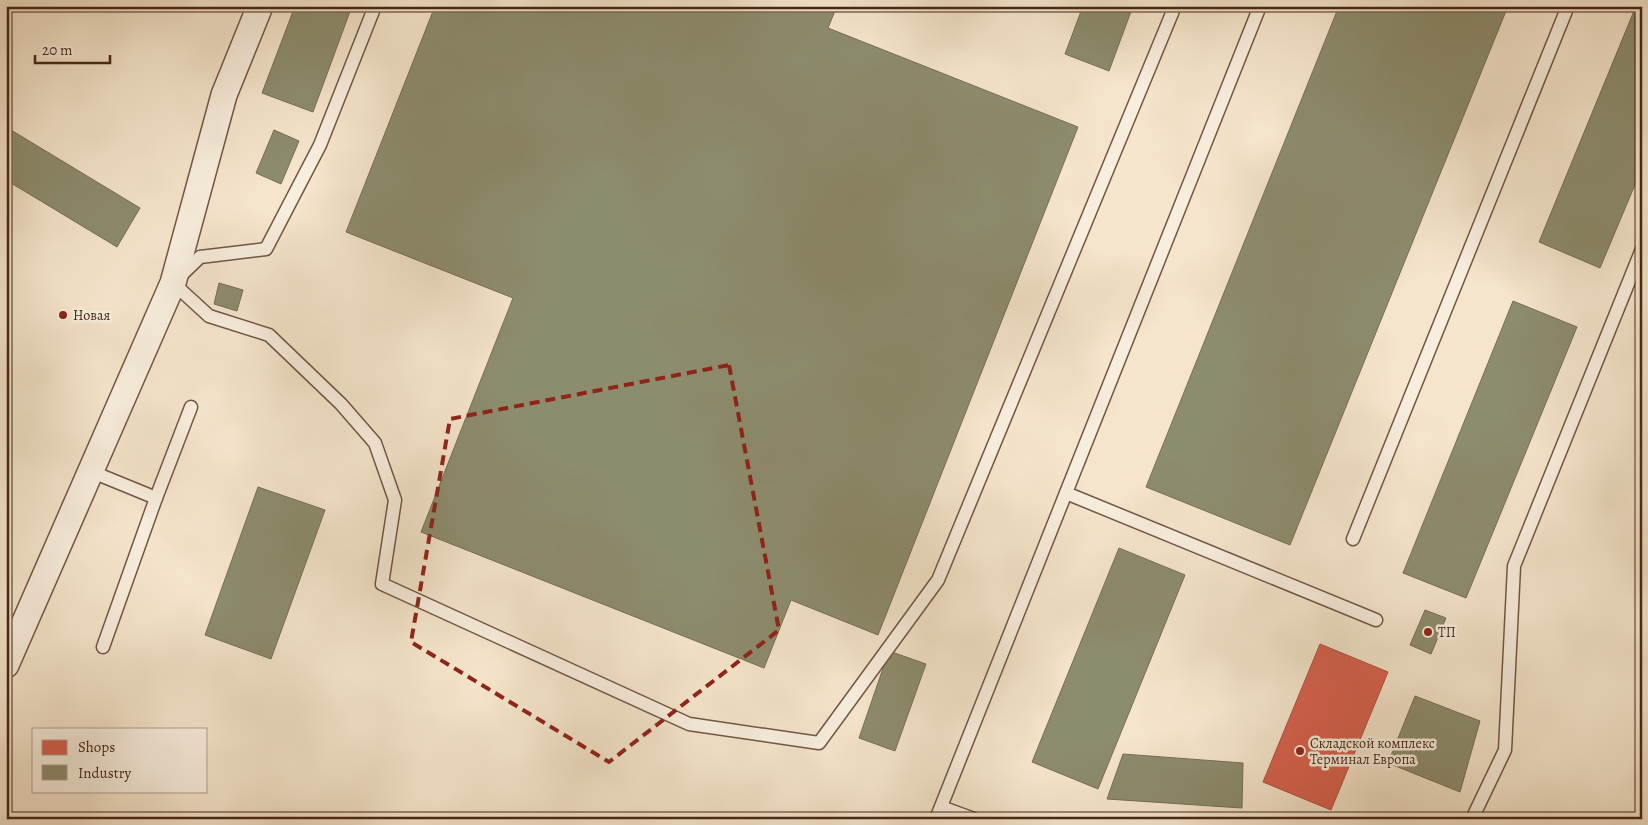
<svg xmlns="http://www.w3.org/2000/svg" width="1648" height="825" font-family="Alegreya,serif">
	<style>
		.shops { fill: #d6604d; stroke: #ab4f3c }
		.industry { fill: #8c8c6e; stroke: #776e54 }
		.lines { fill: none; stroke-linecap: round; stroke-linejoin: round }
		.lane-casing { stroke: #725644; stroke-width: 15 }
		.street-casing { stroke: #725644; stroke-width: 28 }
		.lane { stroke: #f8eede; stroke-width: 12 }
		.street { stroke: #f8eede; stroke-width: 25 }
		.marked { fill: none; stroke: #8f2418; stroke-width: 4; stroke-dasharray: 10 6; stroke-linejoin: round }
		.poi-dot { fill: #8f2418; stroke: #f8eede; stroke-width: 2 }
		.labels { text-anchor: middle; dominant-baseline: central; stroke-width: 5; stroke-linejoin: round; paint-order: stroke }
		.poi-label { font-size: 14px; fill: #462716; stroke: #f8eede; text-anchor: start }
	</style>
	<rect width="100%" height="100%" fill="#f5e5cc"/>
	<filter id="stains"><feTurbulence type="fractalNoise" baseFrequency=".004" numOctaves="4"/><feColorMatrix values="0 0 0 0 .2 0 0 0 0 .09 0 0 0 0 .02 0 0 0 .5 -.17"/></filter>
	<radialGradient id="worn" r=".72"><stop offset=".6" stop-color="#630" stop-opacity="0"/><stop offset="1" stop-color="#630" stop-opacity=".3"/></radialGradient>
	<polygon class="shops" points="1320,644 1388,672 1331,810 1263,782"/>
	<g class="industry">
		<polygon points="295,6 352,6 313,112 262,93"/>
		<polygon points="435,6 837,6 828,28 1078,127 878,635 791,600 764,668 421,532 513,298 346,232"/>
		<polygon points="1083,6 1133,6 1109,71 1065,54"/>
		<polygon points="1339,6 1508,6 1290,545 1146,487"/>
		<polygon points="1636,6 1642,6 1642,168 1600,268 1539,242"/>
		<polygon points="6,127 140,208 117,247 6,180"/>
		<polygon points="274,130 299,141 281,184 256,173"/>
		<polygon points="219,283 243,290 237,311 214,304"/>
		<polygon points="1513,301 1577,327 1466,598 1403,573"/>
		<polygon points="258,487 325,510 271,659 205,635"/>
		<polygon points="1119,548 1185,575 1098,789 1032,762"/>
		<polygon points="1425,610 1446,618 1431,654 1410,645"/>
		<polygon points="889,651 926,664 895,751 859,738"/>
		<polygon points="1415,696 1480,721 1460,792 1388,763"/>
		<polygon points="1123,754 1243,763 1242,808 1107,799"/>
	</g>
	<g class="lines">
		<g class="lane-casing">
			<g id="lane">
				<polyline points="375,6 320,145 266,249 200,257 173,283 209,316 269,335 341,404 375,443 395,500 382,584 689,724 819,743 938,580 1175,6"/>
				<polyline points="90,471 156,498 103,647"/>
				<polyline points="1066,493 1376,620"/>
				<polyline points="156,498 191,407"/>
				<polyline points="1353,539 1568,6"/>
				<polyline points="941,807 974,819"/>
				<polyline points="936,819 1260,6"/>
				<polyline points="1472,819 1505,750 1514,566 1642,249"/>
			</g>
		</g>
		<g class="street-casing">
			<polyline id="street" points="6,665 173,283 224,95 260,6"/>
		</g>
		<use href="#lane" class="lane"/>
		<use href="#street" class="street"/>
	</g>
	<path class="marked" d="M729,365L779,630L609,762L411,642L450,419Z"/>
	<g class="poi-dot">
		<circle cx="63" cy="315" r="5"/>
		<circle cx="1428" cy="632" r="5"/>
		<circle cx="1300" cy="751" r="5"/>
	</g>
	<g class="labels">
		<g class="poi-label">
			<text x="73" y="315">Новая</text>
			<text x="1438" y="632">ТП</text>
			<text x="1310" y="743">Складской комплекс<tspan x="1310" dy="16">Терминал Европа</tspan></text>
		</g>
	</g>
	<rect width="1648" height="825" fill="none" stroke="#f5e5cc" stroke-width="25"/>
	<rect x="8" y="8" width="1633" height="810" fill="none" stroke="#462716" stroke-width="2.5"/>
	<rect x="12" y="12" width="1623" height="800" fill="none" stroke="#462716"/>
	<rect x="32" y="728" width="175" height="65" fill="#f8eede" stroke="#b19e8e"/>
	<rect x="42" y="740" width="25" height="15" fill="#d6604d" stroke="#b19e8e"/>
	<text x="78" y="752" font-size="15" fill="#462716">Shops</text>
	<rect x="42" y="765" width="25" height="15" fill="#8c8c6e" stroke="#b19e8e"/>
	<text x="78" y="778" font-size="15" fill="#462716">Industry</text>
	<path d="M35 55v8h75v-8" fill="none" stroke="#462716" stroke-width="2.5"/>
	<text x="42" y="55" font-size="15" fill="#462716" stroke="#f8eede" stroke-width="4" paint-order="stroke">20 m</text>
	<rect width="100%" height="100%" filter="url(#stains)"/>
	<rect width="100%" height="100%" fill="url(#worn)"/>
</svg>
